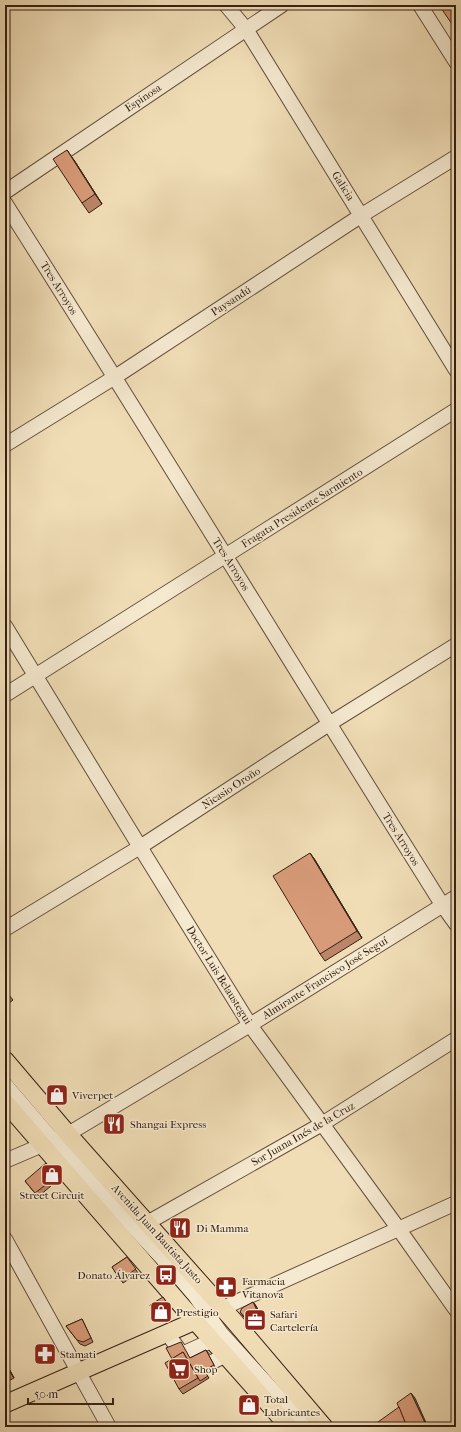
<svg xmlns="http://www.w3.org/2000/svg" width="461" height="1432" font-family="'IM FELL French Canon',serif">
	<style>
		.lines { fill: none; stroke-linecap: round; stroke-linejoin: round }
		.minor-casing { stroke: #644f3c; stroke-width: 16 }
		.major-casing { stroke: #352013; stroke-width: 19 }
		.minor { stroke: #f5e9d0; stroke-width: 14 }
		.major { stroke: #f0ddb6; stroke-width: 17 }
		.wall { fill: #ba8568; stroke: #352013 }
		.shaded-wall { fill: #976c55; stroke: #352013 }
		.building { fill: #d89b79; stroke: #352013 }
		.labels { text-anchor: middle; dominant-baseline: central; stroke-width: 3; stroke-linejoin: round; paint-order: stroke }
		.street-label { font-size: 11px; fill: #352013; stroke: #f5e9d0 }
		.poi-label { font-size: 11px; fill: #352013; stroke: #f5e9d0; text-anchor: start }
	</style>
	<rect width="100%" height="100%" fill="#f0ddb6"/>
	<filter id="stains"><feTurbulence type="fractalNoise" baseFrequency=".005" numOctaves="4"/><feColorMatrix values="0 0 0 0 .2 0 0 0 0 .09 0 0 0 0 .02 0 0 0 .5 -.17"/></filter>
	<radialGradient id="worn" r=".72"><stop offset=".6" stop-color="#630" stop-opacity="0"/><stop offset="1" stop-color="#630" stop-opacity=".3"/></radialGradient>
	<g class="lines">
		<g class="minor-casing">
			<g id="minor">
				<polyline points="226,5 246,29 456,370"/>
				<polyline points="420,5 456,62"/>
				<polyline points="5,192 282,5"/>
				<path d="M5,203C153,436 296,672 443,906L456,924"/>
				<polyline points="5,445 115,377 362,215 456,157"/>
				<polyline points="5,626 140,847 250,1025 398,1228 456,1310"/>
				<polyline points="5,695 456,410"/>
				<polyline points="5,929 140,847 329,724 456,645"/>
				<polyline points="5,1084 53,1140 172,1269 195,1296 221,1333 306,1427"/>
				<polyline points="5,1161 68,1134 250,1025 456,897"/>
				<polyline points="147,1223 322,1124 456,1039"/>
				<polyline points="5,1239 109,1427"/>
				<polyline points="214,1312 456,1203"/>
				<polyline points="167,1333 182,1354 213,1340"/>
				<polyline points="199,1353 208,1364 226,1355"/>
			</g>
		</g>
		<g class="major-casing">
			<g id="major">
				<polyline points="5,1060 68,1134 234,1321 324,1427"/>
				<polyline points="5,1102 195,1321 289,1427"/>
				<polyline points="5,1404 195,1321"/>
			</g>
		</g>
		<use href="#minor" class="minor"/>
		<use href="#major" class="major"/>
	</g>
	<g class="wall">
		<polygon points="74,160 102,204 89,213 82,203"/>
		<polygon points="310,853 315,860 362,938 325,961 320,954"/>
		<polygon points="5,990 13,1000 5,1006"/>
		<polygon points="57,1176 59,1179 38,1197 25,1181"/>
		<polygon points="127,1257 138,1273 123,1283 112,1267"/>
		<polygon points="253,1302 256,1306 265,1324 255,1329 243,1316 240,1312"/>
		<polygon points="150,1305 169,1307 167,1315 159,1320"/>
		<polygon points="82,1319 84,1323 93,1342 85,1346 80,1344 66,1326"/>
		<polygon points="45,1346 51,1358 45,1361 44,1359"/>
		<polygon points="206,1350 215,1367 205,1372 209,1378 201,1383 183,1394 179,1389 190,1358"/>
		<polygon points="5,1361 14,1378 5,1383"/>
	</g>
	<g class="shaded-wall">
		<polygon points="67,150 74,160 102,204 95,194"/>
		<polygon points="310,853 315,860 362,938 357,931"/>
		<polygon points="163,1297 169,1307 167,1315 165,1311"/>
		<polygon points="253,1302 256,1306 265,1324 262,1321"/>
		<polygon points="5,1361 14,1378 10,1372 5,1363"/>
		<polygon points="411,1393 415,1398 428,1427 427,1427"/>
	</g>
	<g class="building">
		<polygon points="439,5 456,5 456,30"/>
		<polygon points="67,150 95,194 82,203 53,159"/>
		<polygon points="310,853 357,931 320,954 273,876"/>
		<polygon points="5,990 10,996 5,1000"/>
		<polygon points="46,1163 57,1176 35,1193 25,1181"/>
		<polygon points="127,1257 136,1269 120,1280 112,1267"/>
		<polygon points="163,1297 167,1303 165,1311 157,1316 150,1305"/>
		<polygon points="253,1302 262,1321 252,1325 240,1312 242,1308"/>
		<polygon points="82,1319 91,1338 83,1342 77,1340 66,1326"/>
		<polygon points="181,1342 190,1358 206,1350 214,1365 203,1371 208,1376 200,1381 183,1352 172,1359 166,1348"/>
		<polygon points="44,1344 50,1356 44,1359 38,1348"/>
		<polygon points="183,1352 198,1378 179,1389 165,1363"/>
		<polygon points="5,1363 10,1372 5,1375"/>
		<polygon points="411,1393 427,1427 407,1427 397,1403"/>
		<polygon points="399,1407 407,1427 371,1427"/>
	</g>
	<defs>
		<g id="shop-square" transform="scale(1.15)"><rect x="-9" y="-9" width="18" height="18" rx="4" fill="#8f2418" stroke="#f5e9d0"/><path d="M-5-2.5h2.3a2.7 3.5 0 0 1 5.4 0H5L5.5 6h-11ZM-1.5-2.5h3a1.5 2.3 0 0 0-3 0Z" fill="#fff"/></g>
		<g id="restaurant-square" transform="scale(1.15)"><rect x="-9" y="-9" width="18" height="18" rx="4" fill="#8f2418" stroke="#f5e9d0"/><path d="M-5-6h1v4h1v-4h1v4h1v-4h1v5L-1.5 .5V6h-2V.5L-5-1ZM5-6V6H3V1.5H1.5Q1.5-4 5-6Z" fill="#fff"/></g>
		<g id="bus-square" transform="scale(1.15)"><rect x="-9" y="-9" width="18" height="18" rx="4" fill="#8f2418" stroke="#f5e9d0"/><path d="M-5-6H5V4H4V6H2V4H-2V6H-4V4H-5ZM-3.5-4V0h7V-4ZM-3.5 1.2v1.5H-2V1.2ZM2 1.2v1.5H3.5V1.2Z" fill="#fff"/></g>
		<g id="pharmacy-square" transform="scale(1.15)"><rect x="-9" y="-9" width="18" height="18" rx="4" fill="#8f2418" stroke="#f5e9d0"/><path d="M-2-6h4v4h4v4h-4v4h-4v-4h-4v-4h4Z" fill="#fff"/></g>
		<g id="office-square" transform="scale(1.15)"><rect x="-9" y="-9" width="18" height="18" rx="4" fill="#8f2418" stroke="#f5e9d0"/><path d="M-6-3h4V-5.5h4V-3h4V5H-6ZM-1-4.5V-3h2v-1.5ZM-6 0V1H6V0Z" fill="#fff"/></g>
		<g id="supermarket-square" transform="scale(1.15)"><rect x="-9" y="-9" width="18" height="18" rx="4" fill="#8f2418" stroke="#f5e9d0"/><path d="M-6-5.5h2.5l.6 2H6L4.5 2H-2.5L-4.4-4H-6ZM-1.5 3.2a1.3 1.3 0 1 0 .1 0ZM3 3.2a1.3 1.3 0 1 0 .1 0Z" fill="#fff"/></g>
	</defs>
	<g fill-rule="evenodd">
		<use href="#shop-square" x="57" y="1095"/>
		<use href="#restaurant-square" x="114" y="1124"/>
		<use href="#shop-square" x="52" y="1175"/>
		<use href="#restaurant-square" x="180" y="1228"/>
		<use href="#bus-square" x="166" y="1275"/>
		<use href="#pharmacy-square" x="226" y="1287"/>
		<use href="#shop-square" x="161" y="1312"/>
		<use href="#office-square" x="255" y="1320"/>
		<use href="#pharmacy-square" x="45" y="1354"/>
		<use href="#supermarket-square" x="179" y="1369"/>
		<use href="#shop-square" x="249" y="1405"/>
	</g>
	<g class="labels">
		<g class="street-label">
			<text transform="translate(143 98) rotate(-34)">Espinosa</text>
			<text transform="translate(343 186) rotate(58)">Galicia</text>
			<text transform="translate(59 288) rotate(58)">Tres Arroyos</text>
			<text transform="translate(231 301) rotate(-33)">Paysandú</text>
			<text transform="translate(302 508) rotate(-32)">Fragata Presidente Sarmiento</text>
			<text transform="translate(231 564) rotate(58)">Tres Arroyos</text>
			<text transform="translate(231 788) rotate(-33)">Nicasio Oroño</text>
			<text transform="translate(401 839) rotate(58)">Tres Arroyos</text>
			<text transform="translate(219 975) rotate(58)">Doctor Luis Belaustegui</text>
			<text transform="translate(325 978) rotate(-32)">Almirante Francisco José Seguí</text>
			<text transform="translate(303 1134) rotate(-30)">Sor Juana Inés de la Cruz</text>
			<text transform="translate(157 1234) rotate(48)">Avenida Juan Bautista Justo</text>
		</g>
		<g class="poi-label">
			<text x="72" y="1095">Viverpet</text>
			<text x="130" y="1124">Shangai Express</text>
			<text x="52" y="1195" text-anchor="middle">Street Circuit</text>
			<text x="196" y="1228">Di Mamma</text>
			<text x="150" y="1275" text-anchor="end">Donato Álvarez</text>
			<text x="242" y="1281">Farmacia<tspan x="242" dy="13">Vitanova</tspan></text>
			<text x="176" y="1312">Prestigio</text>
			<text x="270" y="1314">Safari<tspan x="270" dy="13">Cartelería</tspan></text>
			<text x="60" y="1354">Stamati</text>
			<text x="194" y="1369">Shop</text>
			<text x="264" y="1399">Total<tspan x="264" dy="13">Lubricantes</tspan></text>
		</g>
	</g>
	<rect width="461" height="1432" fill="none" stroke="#f0ddb6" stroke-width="20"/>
	<rect x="6" y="6" width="449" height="1420" fill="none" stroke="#352013" stroke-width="2"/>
	<rect x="10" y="10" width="441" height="1412" fill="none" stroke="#352013"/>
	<path d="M28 1398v6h85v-6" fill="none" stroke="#352013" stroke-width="2"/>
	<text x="34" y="1398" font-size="12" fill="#352013" stroke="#f5e9d0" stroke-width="3" paint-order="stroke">50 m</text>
	<rect width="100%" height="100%" filter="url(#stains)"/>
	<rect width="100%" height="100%" fill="url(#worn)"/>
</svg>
